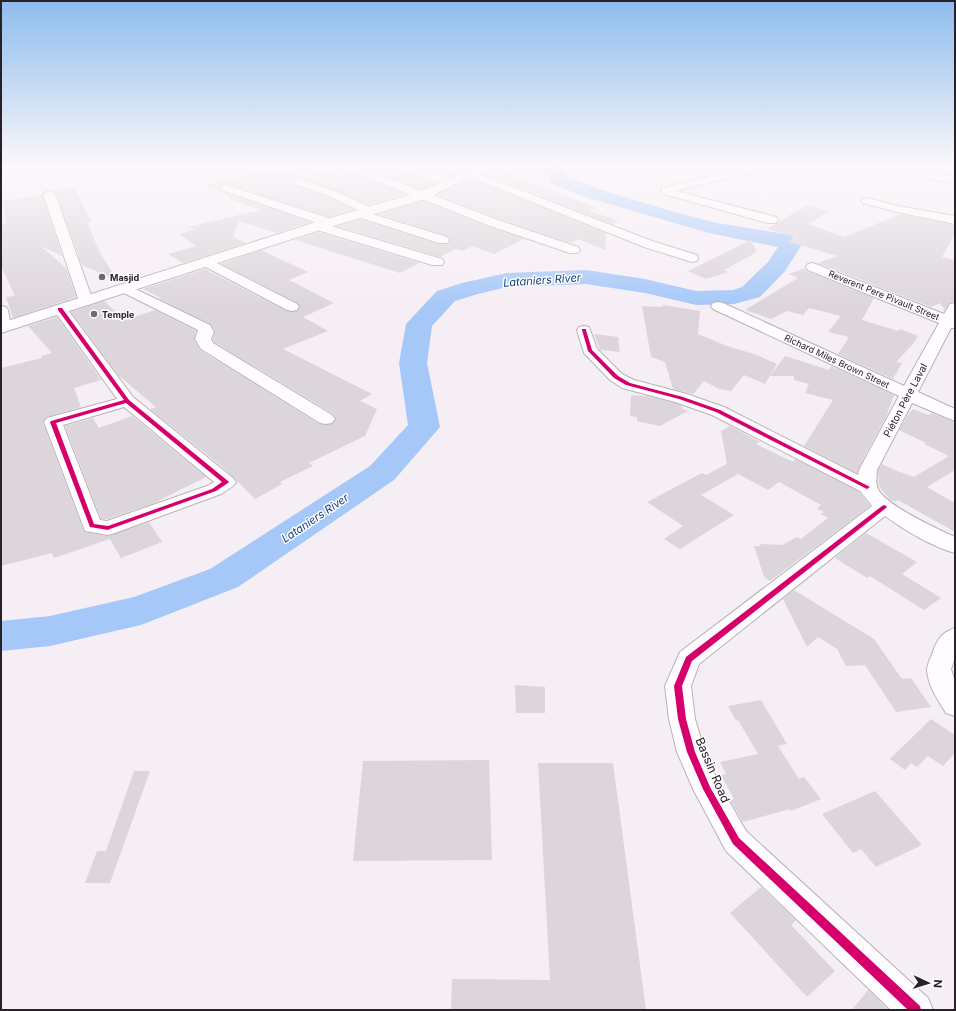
<svg xmlns="http://www.w3.org/2000/svg" width="956" height="1011" font-family="Inter,sans-serif">
	<style>
		.lines { fill: none; stroke-linecap: round; stroke-linejoin: round }
		.river { fill: #a6c8f8; fill-rule: evenodd }
		.building { fill: #dcd5db }
		.minor-casing { stroke: #b8b2b7; stroke-width: 2 }
		.secondary-casing { stroke: #b8b2b7; stroke-width: 2 }
		.minor { fill: #fefcfe; fill-rule: evenodd }
		.secondary { fill: #fefcfe; fill-rule: evenodd }
		.cycleway-casing { stroke: #fffcff; stroke-width: 2 }
		.cycleway { fill: #d6006c; fill-rule: evenodd }
		.poi-dot { fill: #70696f; stroke: #fffcff; stroke-width: 1.5 }
		.labels { text-anchor: middle; dominant-baseline: central; stroke-width: 3; stroke-linejoin: round; paint-order: stroke }
		.far-poi-label { font-size: 9px; font-weight: bold; fill: #282227; stroke: #fffcff; text-anchor: start }
		.far-street-label { font-size: 9px; fill: #282227; stroke: #fffcff }
		.street-label { font-size: 10px; fill: #282227; stroke: #fffcff }
		.water-label { font-size: 11px; font-style: italic; fill: #0b427c; stroke: #fffcff }
		.near-street-label { font-size: 12px; fill: #282227; stroke: #fffcff }
	</style>
	<rect width="100%" height="100%" fill="#f6eef5"/>
	<g class="lines">
		<polygon class="river" points="548,165 567,165 563,171 566,176 599,189 674,212 717,223 791,235 801,246 785,271 760,297 734,304 696,305 645,293 586,284 507,287 478,294 455,301 432,326 427,363 440,427 394,480 238,587 141,625 50,646 1,651 1,621 50,616 134,597 210,569 370,466 408,425 399,363 406,324 437,291 462,283 507,273 586,270 645,279 696,291 733,290 742,287 768,262 778,247 709,233 585,197 552,184 544,170"/>
	</g>
	<g class="building">
		<polygon points="358,165 391,165 393,168 437,183 422,189"/>
		<polygon points="411,165 478,165 449,177"/>
		<polygon points="307,166 326,173 340,168 406,194 369,205 338,191 298,178 292,181 294,185 328,197 354,210 329,217 225,184 220,188 222,191 310,222 276,233 239,221 233,237 246,243 183,263 168,254 196,246 179,234 196,229 188,227 260,210 228,198 231,197 204,186 219,182 217,181 265,170 271,173 288,170 291,171"/>
		<polygon points="499,166 518,174 511,176 597,208 588,210 619,221 612,224 482,173"/>
		<polygon points="470,178 606,233 605,250 579,239 571,243 499,219 437,195"/>
		<polygon points="74,187 91,221 87,222 100,253 118,281 82,265 56,194 53,190"/>
		<polygon points="42,195 62,256 41,246 66,268 76,297 13,318 6,297 15,296 1,266 1,224 6,223 3,201"/>
		<polygon points="423,201 490,227 524,239 494,254 472,246 463,251 455,249 440,257 337,226 361,219 439,244 448,244 450,239 447,236 378,214"/>
		<polygon points="807,205 829,211 808,224 844,237 901,214 955,225 955,234 942,257 955,260 955,302 949,303 945,310 940,303 931,307 818,263 838,256 788,242 796,237 767,229"/>
		<polygon points="319,232 420,263 400,273 295,240"/>
		<polygon points="751,240 757,252 724,270 729,272 706,279 688,271"/>
		<polygon points="261,250 308,272 289,280 334,303 303,317 328,331 283,349 372,394 360,401 377,409 365,436 309,463 313,466 280,482 282,484 255,499 224,468 150,409 156,407 118,375 71,312 104,301 125,320 155,310 196,331 194,340 200,350 319,424 332,424 336,419 333,414 214,342 213,339 215,331 211,324 159,299 161,298 143,289 205,269 286,311 297,311 300,308 298,303 221,264"/>
		<polygon points="805,268 807,271 874,298 862,320 898,331 900,329 918,336 913,344 896,362 902,363 893,379 838,354 849,337 828,332 841,316 809,308 803,315 787,311 771,319 745,310 798,278 789,274"/>
		<polygon points="663,305 700,311 698,334 727,346 754,354 777,364 765,384 744,375 731,391 719,389 704,381 693,394 673,389 665,362 651,357 642,306 663,307"/>
		<polygon points="57,317 101,380 74,388 81,407 47,417 43,423 84,532 108,536 149,522 162,542 121,558 110,539 54,558 52,553 1,566 1,368 42,358 41,356 52,353 28,326"/>
		<polygon points="594,334 618,337 620,352 600,350"/>
		<polygon points="785,356 829,370 831,366 894,395 886,417 865,455 857,473 804,446 833,400 805,393 809,384 794,380 794,376 770,376"/>
		<polygon points="631,395 646,396 675,403 683,406 681,408 688,411 660,426 637,421 637,417 630,416"/>
		<polygon points="913,409 928,415 932,413 955,422 955,470 927,487 955,503 955,532 898,500 895,502 889,499 879,486 878,470 882,464 897,471 914,477 949,456 924,444 926,443 899,430 909,413"/>
		<polygon points="132,416 206,477 152,504 107,519 101,519 65,426 93,418 99,428"/>
		<polygon points="730,426 760,442 756,444 793,462 795,459 859,492 870,506 770,581 764,577 754,546 761,546 760,544 782,545 797,537 801,539 828,518 821,514 824,512 817,509 821,505 779,482 768,490 738,474 701,495 734,515 680,549 664,539 683,526 647,502 702,473 706,475 727,464 721,431"/>
		<polygon points="866,533 917,562 902,574 941,598 924,610 870,576 867,578 835,558"/>
		<polygon points="794,590 874,639 902,679 911,678 931,707 896,712 865,665 846,666 837,649 818,637 807,647 783,599"/>
		<polygon points="515,685 545,687 545,713 516,713"/>
		<polygon points="761,700 787,744 778,746 799,779 804,777 821,799 791,811 790,809 743,822 730,800 734,799 721,775 726,774 720,762 758,754 738,720 736,721 728,706"/>
		<polygon points="931,719 955,735 955,753 943,766 928,756 917,767 911,763 905,770 890,759"/>
		<polygon points="489,760 492,860 353,861 363,761"/>
		<polygon points="538,763 613,763 646,1010 451,1010 452,979 550,980"/>
		<polygon points="134,771 150,771 110,883 85,883 97,851 106,851"/>
		<polygon points="875,791 922,845 876,867 861,849 853,853 822,814"/>
		<polygon points="761,887 796,920 791,925 835,971 807,997 730,913"/>
		<polygon points="868,990 889,1010 852,1010"/>
	</g>
	<g class="lines">
		<g class="minor-casing">
			<g id="minor">
				<polygon points="340,165 354,165 498,220 578,247 580,250 578,253 570,253 490,226 341,167"/>
				<polygon points="392,165 407,165 454,180 455,182 450,185 446,184 393,167"/>
				<polygon points="756,165 773,165 772,167 676,191 776,217 778,220 776,223 768,223 664,194 661,190 662,188"/>
				<polygon points="469,170 652,241 697,255 698,258 697,261 692,262 644,247 465,175 464,173"/>
				<polygon points="919,171 955,177 955,183 915,176 914,174"/>
				<polygon points="298,179 337,192 374,209 376,211 372,214 447,237 449,240 447,243 439,243 355,216 353,214 355,212 360,211 329,196 294,184 293,182"/>
				<polygon points="226,185 334,220 336,223 331,226 442,259 444,262 442,265 432,265 314,229 312,226 317,223 222,190 221,188"/>
				<polygon points="49,191 55,194 93,301 91,304 86,305 81,304 79,301 43,194"/>
				<polygon points="867,198 898,206 955,216 955,224 897,212 863,203 861,201 863,199"/>
				<polygon points="207,258 297,304 299,307 297,310 292,311 287,310 202,265 200,262 202,259"/>
				<path d="M813,263L944,314L950,304L955,303V328H951L918,392L955,409V421L912,403L877,470C877,476 875,483 878,489C886,506 938,529 955,537V553C933,547 904,530 885,516L699,664L691,686L695,719L705,752L718,782L746,831L928,998L933,1010H891L726,851L693,789L677,752L669,719L665,686L680,652L872,506L860,491L712,415L675,402L622,388L610,380L584,353L577,330L579,327L584,326L589,327L597,349L622,374L634,380L687,394L724,407L858,475L859,470L899,396L713,309L711,306L713,303L718,302L723,303L904,386L939,323L808,270L806,267L808,264Z"/>
				<polygon points="125,284 210,325 214,332 211,339 213,343 332,415 335,419 332,423 326,424 320,423 201,349 195,339 198,330 120,291 118,288 120,285"/>
				<path d="M60,305L65,306L133,397L233,478L236,482L233,486L221,494L115,533L108,535L85,531L44,422L47,418L117,399L53,309L55,306ZM124,407L214,482L207,486L107,521L100,520L63,425Z"/>
				<polygon points="1,306 6,307 8,310 11,327 9,330 1,331"/>
				<path d="M955,628V658L951,669L955,681V716L946,713C938,700 928,686 927,670C927,664 932,655 934,649C938,638 943,632 955,628Z"/>
			</g>
		</g>
		<g class="secondary-casing">
			<polygon id="secondary" points="482,165 498,165 496,167 473,175 428,198 323,229 1,333 1,323 313,223 420,192 465,171"/>
		</g>
		<use href="#minor" class="minor"/>
		<use href="#secondary" class="secondary"/>
		<g class="cycleway-casing">
			<g id="cycleway">
				<path d="M58,308H62L129,400L228,481L229,482L228,483L216,491L110,529L108,530L90,527L50,422L51,421L124,400L58,310ZM126,403L222,482L212,489L108,526L94,524L56,423Z"/>
				<polygon points="582,329 586,329 586,330 592,350 618,376 630,383 683,397 720,410 870,487 867,489 865,488 716,412 679,399 626,385 614,378 588,351 582,330"/>
				<polygon points="884,505 886,506 887,507 886,508 692,661 682,686 686,719 695,752 710,787 739,838 920,1006 921,1010 908,1010 733,844 703,789 687,752 678,719 674,686 686,657 882,506"/>
			</g>
		</g>
		<use href="#cycleway" class="cycleway"/>
	</g>
	<linearGradient id="sky" x2="0" y2="1"><stop stop-color="#8dbcee"/><stop offset="0.54" stop-color="#fbf7fa"/><stop offset="1" stop-color="#fbf7fa" stop-opacity="0"/></linearGradient>
	<rect width="956" height="306" fill="url(#sky)"/>
	<g class="poi-dot">
		<circle cx="102" cy="277" r="4"/>
		<circle cx="94" cy="314" r="4"/>
	</g>
	<g class="labels">
		<g class="far-poi-label">
			<text x="110" y="277">Masjid</text>
			<text x="102" y="314">Temple</text>
		</g>
		<g class="far-street-label">
			<text transform="translate(884 295) rotate(22)">Reverent Pere Pivault Street</text>
			<text transform="translate(837 361) rotate(25)">Richard Miles Brown Street</text>
		</g>
		<g class="street-label">
			<text transform="translate(905 400) rotate(-62)">Piéton Père Laval</text>
		</g>
		<g class="water-label">
			<text transform="translate(542 280) rotate(-4)">Lataniers River</text>
			<text transform="translate(315 518) rotate(-34)">Lataniers River</text>
		</g>
		<g class="near-street-label">
			<text transform="translate(713 770) rotate(67)">Bassin Road</text>
		</g>
	</g>
	<rect width="956" height="1011" fill="none" stroke="#282227" stroke-width="4"/>
	<g transform="translate(928 983) rotate(94)" stroke="#fffcff" stroke-width="3" paint-order="stroke">
	<path d="M0-3L7 15L0 10L-7 15Z" fill="#282227"/>
	<text y="-6" font-size="11" font-weight="bold" text-anchor="middle" fill="#282227">N</text>
	</g>
</svg>
